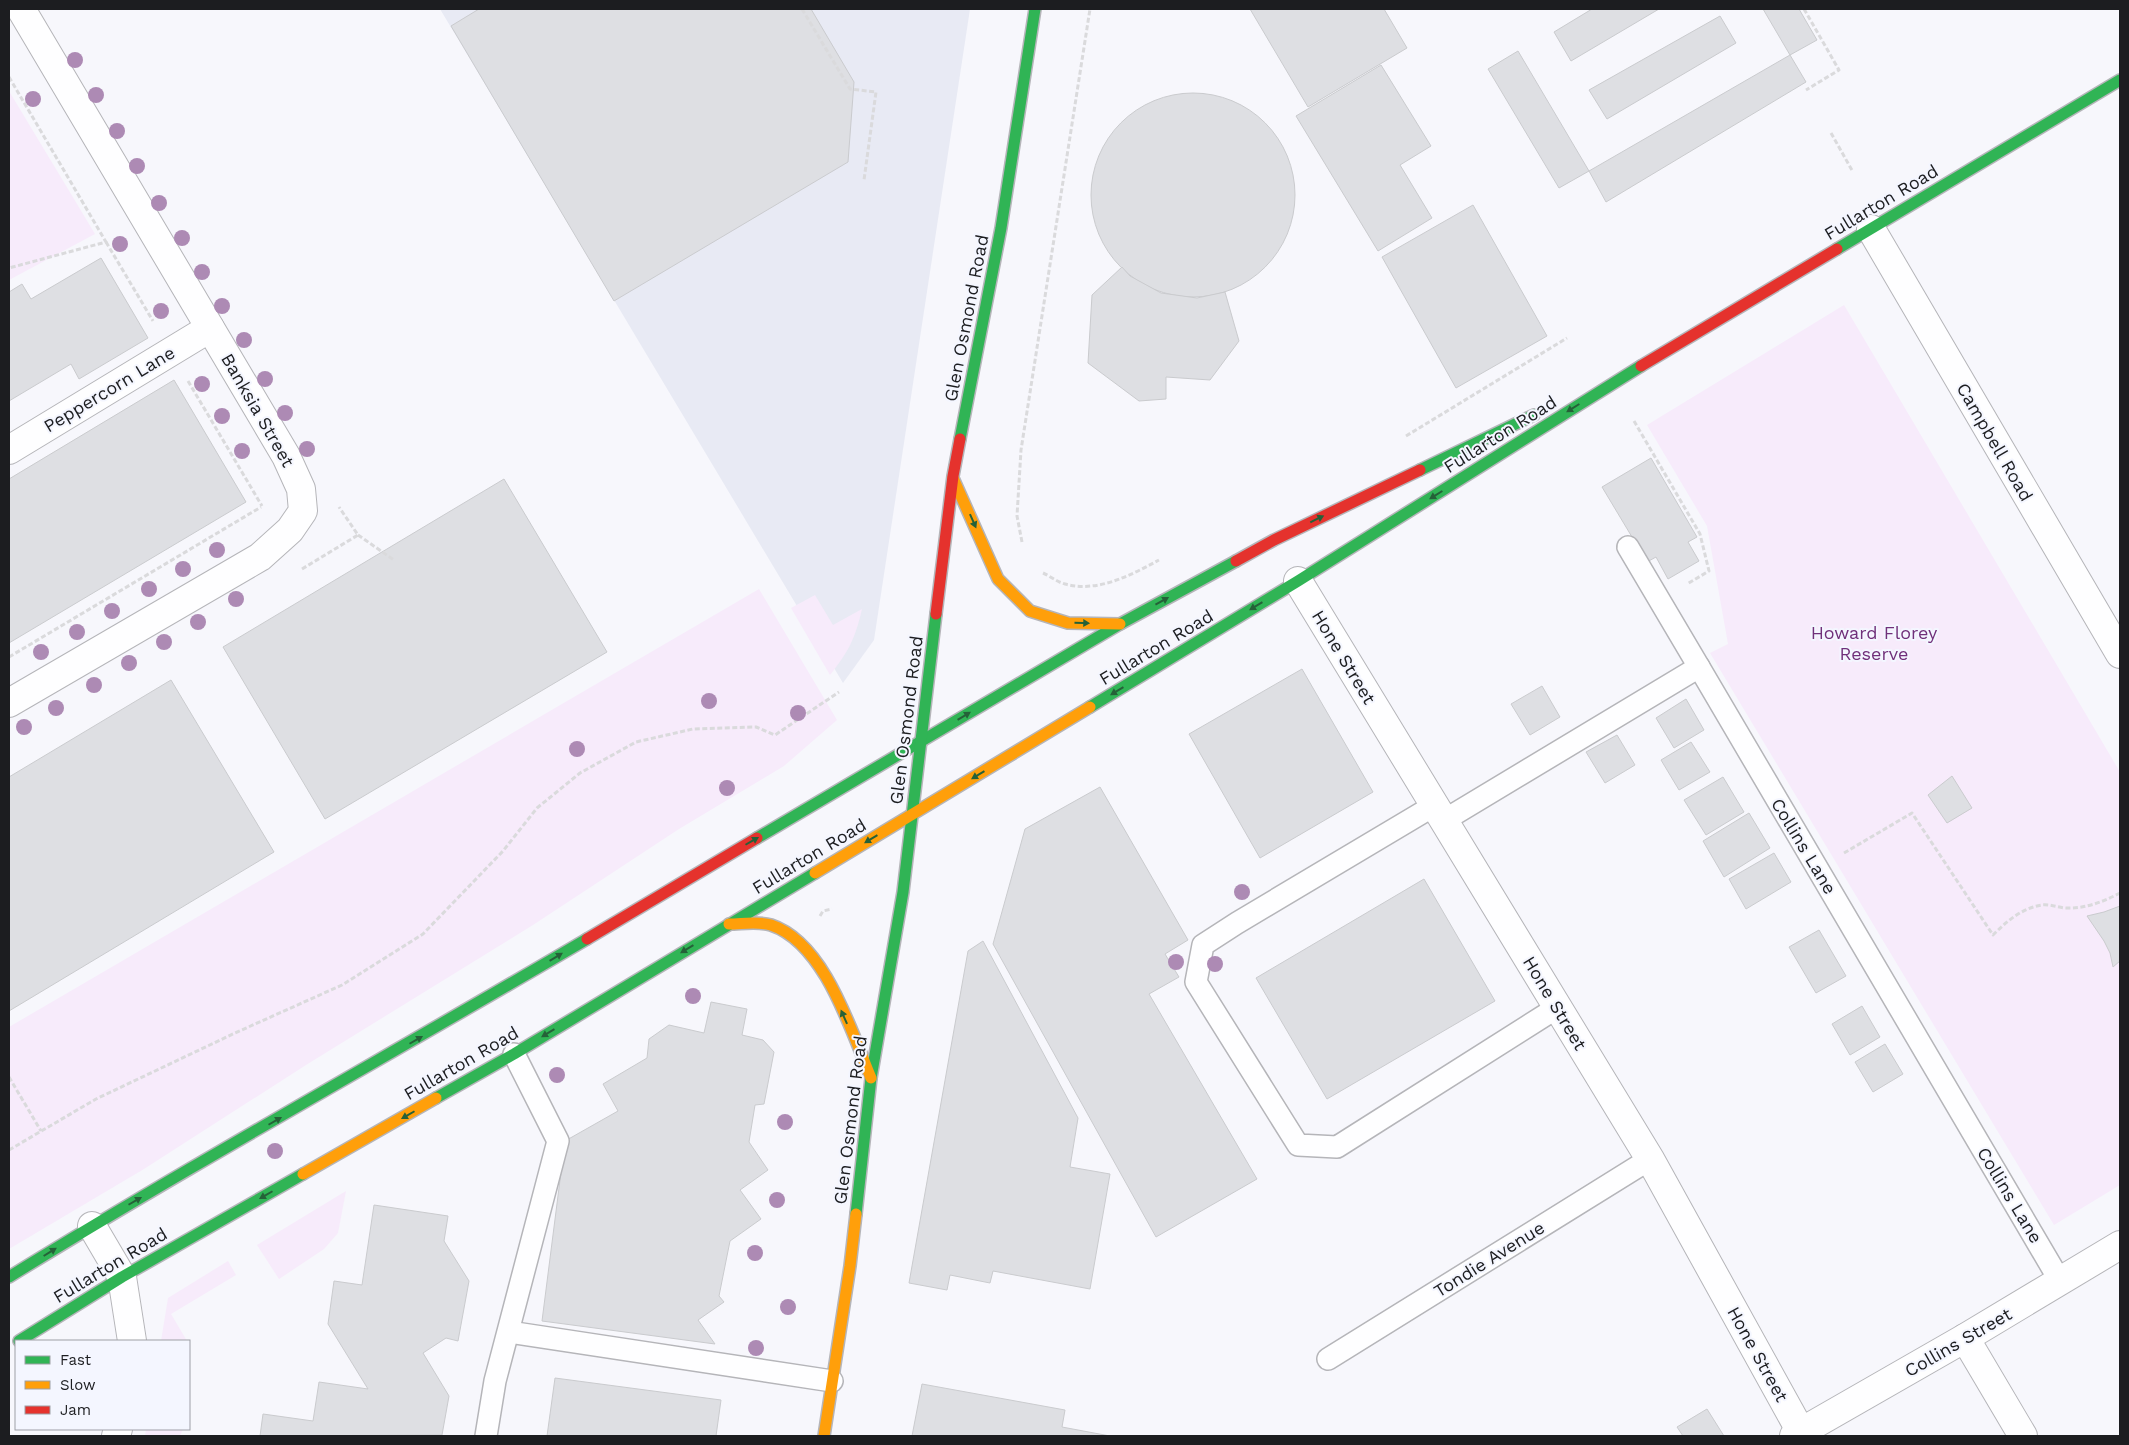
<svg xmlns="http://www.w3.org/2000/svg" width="2129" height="1445" font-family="'Work Sans',sans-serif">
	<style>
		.built { fill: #e8eaf4 }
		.green { fill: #f7ebfb }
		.building { fill: #dedfe3; stroke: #cacbce }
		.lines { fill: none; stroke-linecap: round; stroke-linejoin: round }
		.lane-casing { stroke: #b5b5b9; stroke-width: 24 }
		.street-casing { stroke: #b5b5b9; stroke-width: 30 }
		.fast-casing { stroke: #b5b5b9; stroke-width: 14 }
		.slow-casing { stroke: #b5b5b9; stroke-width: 14 }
		.jam-casing { stroke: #b5b5b9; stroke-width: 14 }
		.path { stroke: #dadadc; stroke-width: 3; stroke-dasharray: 5 2.5; stroke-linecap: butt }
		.lane { stroke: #fefeff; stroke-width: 21 }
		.street { stroke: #fefeff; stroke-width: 28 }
		.fast { stroke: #30b455; stroke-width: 11 }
		.slow { stroke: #ff9f0a; stroke-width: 11 }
		.jam { stroke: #e5322d; stroke-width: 11 }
		.tree { fill: #ad8ab4 }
		.oneway { fill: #256138 }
		.labels { text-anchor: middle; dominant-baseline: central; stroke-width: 4; stroke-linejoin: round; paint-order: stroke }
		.street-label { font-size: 18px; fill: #1c1d20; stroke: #f4f6ff }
		.park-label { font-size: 18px; fill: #70307a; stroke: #f4f6ff }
	</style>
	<rect width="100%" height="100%" fill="#f7f7fc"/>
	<polygon class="built" points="440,9 970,9 874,640 843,683"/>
	<g class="green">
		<polygon points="9,91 95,234 9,280"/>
		<polygon points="1844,305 2120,772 2120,1185 2054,1225 1710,653 1728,644 1707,526 1647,425"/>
		<polygon points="759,589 837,720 784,766 679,829 533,925 306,1065 144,1169 9,1249 9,1027"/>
		<path d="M815,595L833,625L862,609C855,639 849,651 830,675L791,608Z"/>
		<polygon points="346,1191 338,1233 324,1249 279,1279 257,1245"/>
		<polygon points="228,1261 236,1275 171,1314 187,1341 161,1341 168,1298"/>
		<polygon points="146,1429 183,1429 180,1436 145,1436"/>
	</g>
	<g class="building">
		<polygon points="479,9 811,9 854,82 848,162 614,301 451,26"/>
		<polygon points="1250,9 1384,9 1407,48 1308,107"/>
		<polygon points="1592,9 1659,9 1571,61 1554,32"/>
		<polygon points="1763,9 1799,9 1817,40 1790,55"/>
		<polygon points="1720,16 1736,43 1607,119 1589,90"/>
		<polygon points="1518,51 1589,171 1559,188 1488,69"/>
		<polygon points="1790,55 1806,82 1606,202 1589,171"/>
		<polygon points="1381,65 1431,146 1400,165 1432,218 1378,251 1296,116"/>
		<circle cx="1193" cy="195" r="102"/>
		<polygon points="1473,205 1547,336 1456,388 1382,257"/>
		<polygon points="101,258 148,338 79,379 71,364 9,401 9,292 22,284 31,299"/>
		<polygon points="1122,267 1130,276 1161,293 1197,298 1225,292 1239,341 1210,380 1166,377 1166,399 1139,401 1088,363 1092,295"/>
		<polygon points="174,380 246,502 9,643 9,479"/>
		<polygon points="1651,458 1697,537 1688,542 1699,561 1668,579 1656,557 1647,562 1602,487"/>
		<polygon points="504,479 607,652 325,819 223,647"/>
		<polygon points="1302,669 1373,792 1260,858 1189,734"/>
		<polygon points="171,680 274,852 9,1011 9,777"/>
		<polygon points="1542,686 1560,717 1530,735 1511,704"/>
		<polygon points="1686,699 1704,730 1674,748 1656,718"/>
		<polygon points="1617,735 1635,765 1605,783 1586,752"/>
		<polygon points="1691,742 1710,772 1679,790 1661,760"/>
		<polygon points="1952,776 1972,808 1947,823 1928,795"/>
		<polygon points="1723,777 1744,812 1706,835 1684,800"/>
		<polygon points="1100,787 1188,940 1165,954 1179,977 1149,994 1257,1179 1156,1237 993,944 1025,829"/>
		<polygon points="1749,813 1770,848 1724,877 1703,841"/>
		<polygon points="1774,853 1791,882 1746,909 1729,879"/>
		<polygon points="1424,879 1495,1001 1327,1099 1256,978"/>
		<polygon points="2120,906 2120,961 2113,967 2110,953 2104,941 2087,916 2104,912"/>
		<polygon points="1819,930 1846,976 1816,993 1789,947"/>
		<polygon points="983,941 1078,1118 1070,1167 1110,1174 1090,1289 993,1271 990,1283 950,1275 947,1290 909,1283 968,951"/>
		<polygon points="711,1002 747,1009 742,1035 763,1040 774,1052 764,1104 755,1105 749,1142 768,1170 740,1190 761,1219 730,1241 719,1296 724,1302 698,1320 715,1344 542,1321 565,1141 618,1111 603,1084 647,1058 649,1039 669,1025 704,1033"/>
		<polygon points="1862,1006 1880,1037 1850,1055 1832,1024"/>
		<polygon points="1885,1044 1903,1074 1873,1092 1855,1062"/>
		<polygon points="374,1205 448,1216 444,1241 469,1281 458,1341 446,1338 423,1353 449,1396 442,1435 260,1436 263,1414 313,1421 319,1382 368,1389 328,1324 334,1281 362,1285"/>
		<polygon points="555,1378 721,1400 716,1436 547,1436"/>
		<polygon points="922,1384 1065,1410 1062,1427 1110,1436 912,1436"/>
		<polygon points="1707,1409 1724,1436 1683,1436 1677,1427"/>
	</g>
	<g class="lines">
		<g class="lane-casing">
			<g id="lane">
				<polyline points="1628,547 1699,667"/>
				<polyline points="1435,805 1237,923 1203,945 1196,982 1298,1145 1337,1147 1558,1007"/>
				<polyline points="1443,821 1699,667 2060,1281"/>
				<polyline points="509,1332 832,1381"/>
				<polyline points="1328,1359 1650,1159"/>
				<polyline points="486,1436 495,1381 558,1141 514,1054"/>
			</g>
		</g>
		<g class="street-casing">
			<g id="street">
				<polyline points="1871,229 2120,654"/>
				<polyline points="9,450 210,328"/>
				<polyline points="1298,581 1650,1159 1801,1432"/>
				<polyline points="9,703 260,557 290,530 303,511 301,489 286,456 21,9"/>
				<polyline points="92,1226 122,1277 132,1341"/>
				<polyline points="1965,1338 2023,1436"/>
				<polyline points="116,1436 118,1429"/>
				<polyline points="1794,1436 1965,1338 2120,1245"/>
			</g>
		</g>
		<g class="fast-casing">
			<g id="fast">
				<polyline points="1837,249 2120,80"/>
				<polyline points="960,439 1001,228 1035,9"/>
				<polyline points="1420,470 1534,415"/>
				<polyline points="1090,707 1298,581 1641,366"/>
				<polyline points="757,838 1120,624 1236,561"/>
				<polyline points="436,1098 514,1054 815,873"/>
				<polyline points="856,1214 871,1078 903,892 936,614"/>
				<path d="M9,1277C199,1160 395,1052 587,939"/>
				<polyline points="19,1341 122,1277 303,1174"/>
			</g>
		</g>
		<g class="slow-casing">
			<g id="slow">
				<polyline points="953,478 998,579 1030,611 1068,623 1120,624"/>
				<polyline points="815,873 1090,707"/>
				<path d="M729,924C742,924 758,921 771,925C825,943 851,1031 871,1078"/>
				<polyline points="303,1174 436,1098"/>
				<polyline points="824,1436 850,1266 856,1214"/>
			</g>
		</g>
		<g class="jam-casing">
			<g id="jam">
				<polyline points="1641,366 1837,249"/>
				<polyline points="1236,561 1274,540 1420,470"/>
				<polyline points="936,614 953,476 960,439"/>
				<polyline points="587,939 757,838"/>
			</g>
		</g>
		<g class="path">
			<polyline points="802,9 850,89 876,92 864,180"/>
			<polyline points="1804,9 1839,70 1806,90"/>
			<polyline points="9,77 106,242 9,268"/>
			<polyline points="1831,133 1853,172"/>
			<polyline points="106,242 153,321"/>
			<polyline points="188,381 262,506"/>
			<polyline points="1634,421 1700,534 1709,571 1687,584"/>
			<polyline points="1406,436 1567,338"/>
			<polyline points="358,535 394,560"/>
			<polyline points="1022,542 1017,516 1021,450 1090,9"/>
			<polyline points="302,569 358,535 339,507"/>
			<path d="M1043,573C1050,576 1057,582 1065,584C1098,593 1131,575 1159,560"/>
			<polyline points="9,657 261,507"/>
			<path d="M1844,853L1912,813L1993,935C2007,921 2022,908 2042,905C2049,904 2057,907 2065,908C2084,909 2103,902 2120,893"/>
			<polyline points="820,916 823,911 832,909"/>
			<polyline points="9,1077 41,1131"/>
			<polyline points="9,1150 96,1099 235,1033 342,985 423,934 503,851 537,808 580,773 636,742 693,729 756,727 775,735 839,692"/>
		</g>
		<use href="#lane" class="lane"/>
		<use href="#street" class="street"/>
		<use href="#fast" class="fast"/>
		<use href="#slow" class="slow"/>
		<use href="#jam" class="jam"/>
	</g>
	<g class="tree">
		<circle cx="75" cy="60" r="8"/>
		<circle cx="96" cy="95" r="8"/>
		<circle cx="33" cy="99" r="8"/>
		<circle cx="117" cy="131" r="8"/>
		<circle cx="137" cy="166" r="8"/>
		<circle cx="159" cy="203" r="8"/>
		<circle cx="182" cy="238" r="8"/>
		<circle cx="120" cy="244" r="8"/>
		<circle cx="202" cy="272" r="8"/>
		<circle cx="222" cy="306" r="8"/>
		<circle cx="161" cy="311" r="8"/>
		<circle cx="244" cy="340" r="8"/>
		<circle cx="265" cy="379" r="8"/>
		<circle cx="202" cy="384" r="8"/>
		<circle cx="285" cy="413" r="8"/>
		<circle cx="222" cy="416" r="8"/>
		<circle cx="307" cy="449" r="8"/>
		<circle cx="242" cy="451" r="8"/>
		<circle cx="217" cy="550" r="8"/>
		<circle cx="183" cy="569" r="8"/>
		<circle cx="149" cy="589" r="8"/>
		<circle cx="236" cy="599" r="8"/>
		<circle cx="112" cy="611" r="8"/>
		<circle cx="198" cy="622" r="8"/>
		<circle cx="77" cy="632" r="8"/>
		<circle cx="164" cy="642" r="8"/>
		<circle cx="41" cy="652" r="8"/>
		<circle cx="129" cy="663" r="8"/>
		<circle cx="94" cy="685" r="8"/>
		<circle cx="709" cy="701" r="8"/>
		<circle cx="56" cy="708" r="8"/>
		<circle cx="798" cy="713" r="8"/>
		<circle cx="24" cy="727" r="8"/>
		<circle cx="577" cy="749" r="8"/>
		<circle cx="727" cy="788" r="8"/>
		<circle cx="1242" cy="892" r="8"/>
		<circle cx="1176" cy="962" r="8"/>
		<circle cx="1215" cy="964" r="8"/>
		<circle cx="693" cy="996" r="8"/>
		<circle cx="557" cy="1075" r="8"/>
		<circle cx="785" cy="1122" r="8"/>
		<circle cx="275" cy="1151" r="8"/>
		<circle cx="777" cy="1200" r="8"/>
		<circle cx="755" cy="1253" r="8"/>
		<circle cx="788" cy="1307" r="8"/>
		<circle cx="756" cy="1348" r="8"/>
	</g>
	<defs><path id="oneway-solid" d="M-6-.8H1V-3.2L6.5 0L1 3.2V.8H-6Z" transform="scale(1.25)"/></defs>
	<g class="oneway">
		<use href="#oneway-solid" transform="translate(1573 408) rotate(148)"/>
		<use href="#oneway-solid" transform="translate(1436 495) rotate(148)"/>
		<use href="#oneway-solid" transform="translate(1317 519) rotate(-26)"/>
		<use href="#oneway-solid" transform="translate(973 521) rotate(66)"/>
		<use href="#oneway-solid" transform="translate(1162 601) rotate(-29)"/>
		<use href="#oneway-solid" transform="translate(1256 606) rotate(149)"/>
		<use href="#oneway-solid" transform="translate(1082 623) rotate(1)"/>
		<use href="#oneway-solid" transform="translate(1117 691) rotate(149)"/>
		<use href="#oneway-solid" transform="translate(964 716) rotate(-31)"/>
		<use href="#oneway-solid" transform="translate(978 775) rotate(149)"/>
		<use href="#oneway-solid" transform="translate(871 839) rotate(149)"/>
		<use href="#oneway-solid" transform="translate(752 841) rotate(-30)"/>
		<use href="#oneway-solid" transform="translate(687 949) rotate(149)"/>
		<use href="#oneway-solid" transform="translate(556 957) rotate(-31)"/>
		<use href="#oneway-solid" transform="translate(844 1017) rotate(-114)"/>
		<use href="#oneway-solid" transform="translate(548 1033) rotate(149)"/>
		<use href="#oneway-solid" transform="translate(416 1040) rotate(-30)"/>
		<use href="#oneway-solid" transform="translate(408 1115) rotate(150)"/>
		<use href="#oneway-solid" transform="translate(275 1121) rotate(-30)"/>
		<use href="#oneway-solid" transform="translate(266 1195) rotate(150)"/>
		<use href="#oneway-solid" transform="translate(135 1201) rotate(-30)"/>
		<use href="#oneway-solid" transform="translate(50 1252) rotate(-32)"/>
	</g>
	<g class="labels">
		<g class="street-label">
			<text transform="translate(1881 202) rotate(-31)">Fullarton Road</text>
			<text transform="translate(966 318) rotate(-79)">Glen Osmond Road</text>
			<text transform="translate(109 389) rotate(-31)">Peppercorn Lane</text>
			<text transform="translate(258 410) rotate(60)">Banksia Street</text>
			<text transform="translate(1500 434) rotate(-32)">Fullarton Road</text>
			<text transform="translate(1995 442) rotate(60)">Campbell Road</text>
			<text transform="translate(1156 647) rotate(-31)">Fullarton Road</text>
			<text transform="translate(1344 657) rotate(59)">Hone Street</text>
			<text transform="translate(906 720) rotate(-83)">Glen Osmond Road</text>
			<text transform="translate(1804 846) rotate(59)">Collins Lane</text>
			<text transform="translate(809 856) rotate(-31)">Fullarton Road</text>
			<text transform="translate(1555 1003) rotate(59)">Hone Street</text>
			<text transform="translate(461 1063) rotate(-30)">Fullarton Road</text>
			<text transform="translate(850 1120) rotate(-83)">Glen Osmond Road</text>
			<text transform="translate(2010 1195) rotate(59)">Collins Lane</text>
			<text transform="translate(1489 1259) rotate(-32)">Tondie Avenue</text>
			<text transform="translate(110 1265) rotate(-31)">Fullarton Road</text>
			<text transform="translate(1958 1342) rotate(-30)">Collins Street</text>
			<text transform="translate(1758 1354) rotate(61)">Hone Street</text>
		</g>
		<g class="park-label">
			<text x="1874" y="632">Howard Florey<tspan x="1874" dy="21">Reserve</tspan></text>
		</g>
	</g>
	<rect width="2129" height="1445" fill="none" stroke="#1c1d20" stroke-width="20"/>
	<rect x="15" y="1340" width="175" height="90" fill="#f4f6ff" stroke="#9e9fa6"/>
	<rect x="25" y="1356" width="25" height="8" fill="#30b455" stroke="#9e9fa6"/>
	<text x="60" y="1365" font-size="15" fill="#1c1d20">Fast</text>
	<rect x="25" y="1381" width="25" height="8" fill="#ff9f0a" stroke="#9e9fa6"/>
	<text x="60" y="1390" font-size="15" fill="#1c1d20">Slow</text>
	<rect x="25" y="1406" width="25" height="8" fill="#e5322d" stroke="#9e9fa6"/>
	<text x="60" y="1415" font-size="15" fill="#1c1d20">Jam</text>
</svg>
